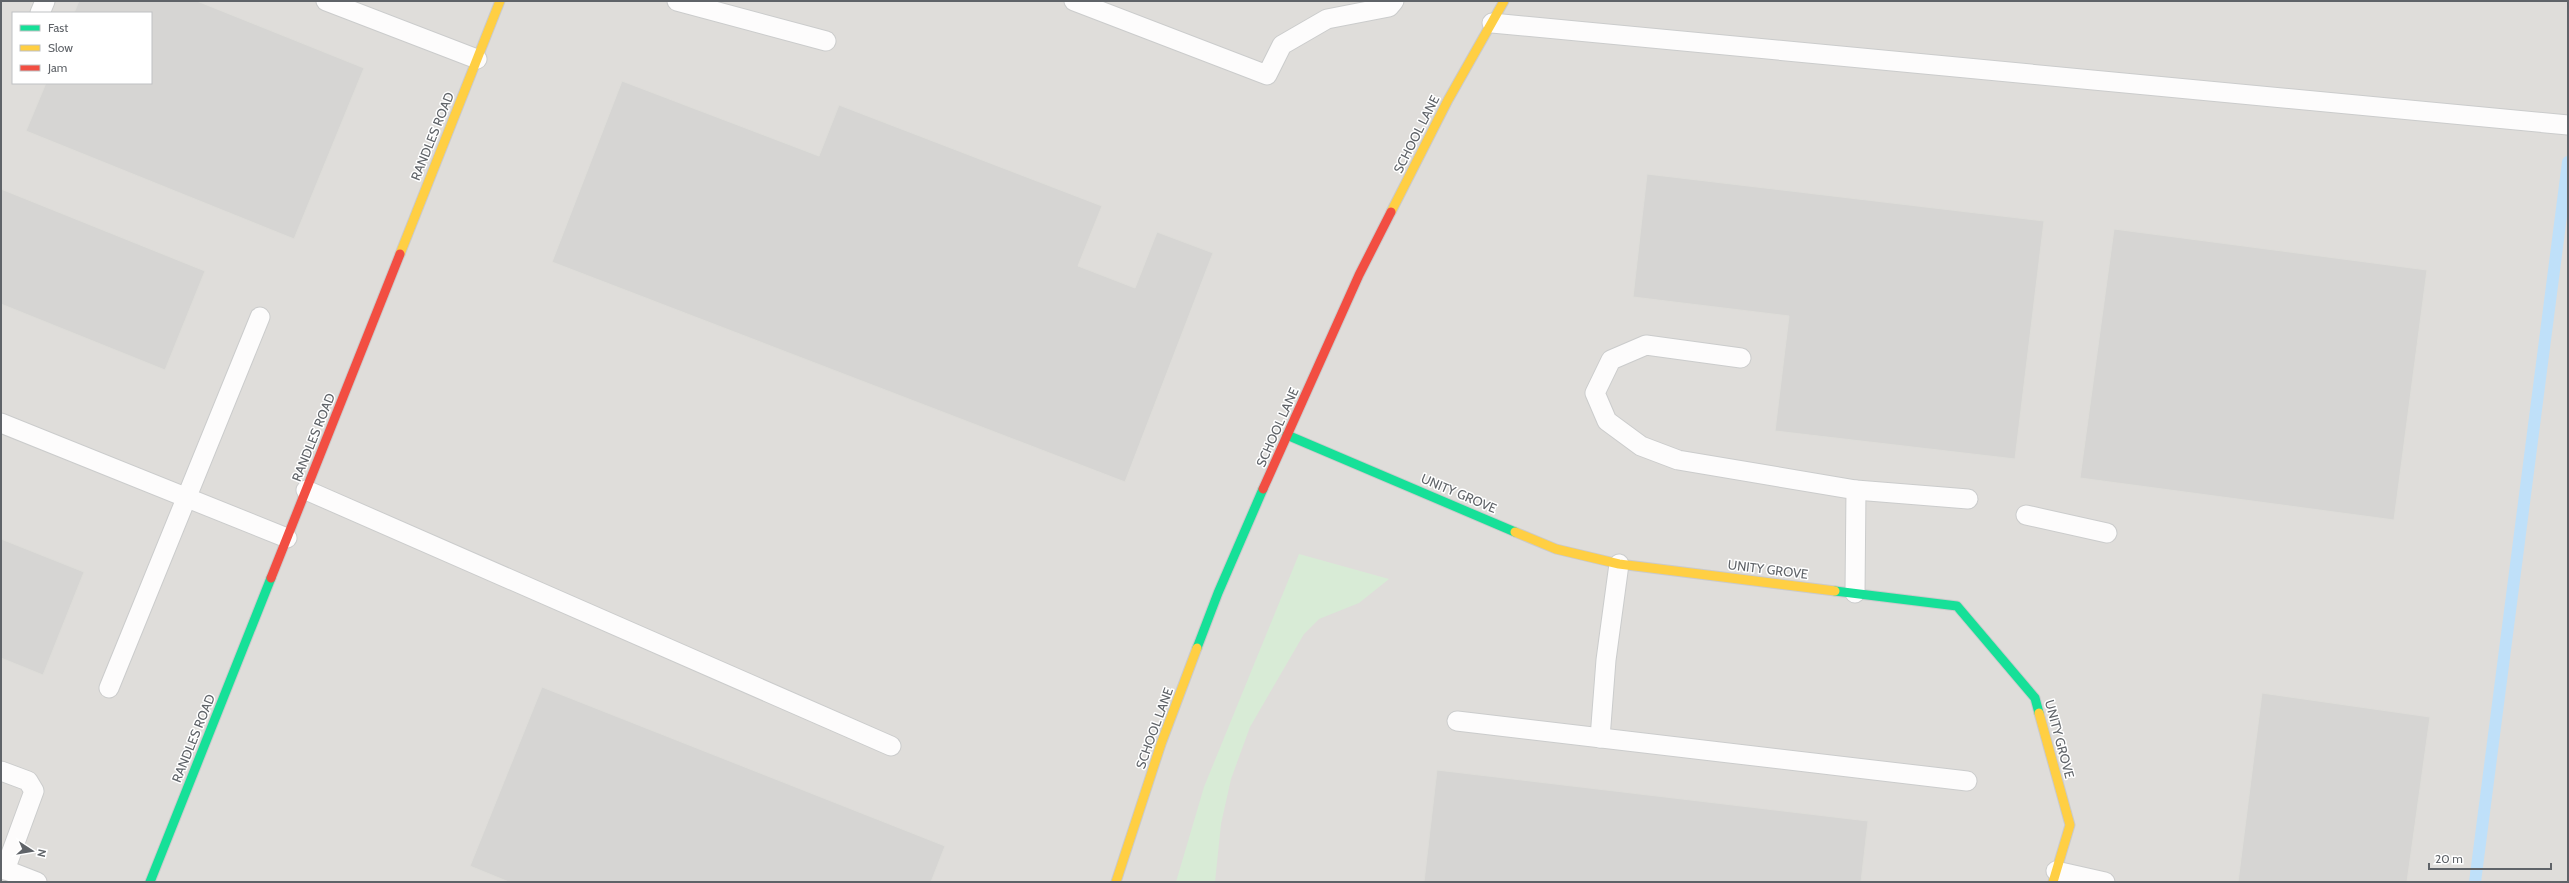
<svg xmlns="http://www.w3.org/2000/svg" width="2569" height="883" font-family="Cabin,sans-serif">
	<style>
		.industrial { fill: #dfddda; fill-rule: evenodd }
		.green { fill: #d8ebd6 }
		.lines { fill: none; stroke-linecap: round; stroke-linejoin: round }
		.stream { stroke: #bfe0f9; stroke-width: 12 }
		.building { fill: #d6d5d3; stroke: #deddd9 }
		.lane-casing { stroke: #cbcccc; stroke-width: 21 }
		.fast-casing { stroke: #cacacb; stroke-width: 11 }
		.slow-casing { stroke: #cacacb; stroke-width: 11 }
		.jam-casing { stroke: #cacacb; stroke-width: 11 }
		.lane { stroke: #fdfcfc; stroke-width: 19 }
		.fast { stroke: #16e098; stroke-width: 9 }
		.slow { stroke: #ffcf43; stroke-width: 9 }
		.jam { stroke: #f24e42; stroke-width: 9 }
		.labels { text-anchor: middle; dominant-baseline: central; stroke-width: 3; stroke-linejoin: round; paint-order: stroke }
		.street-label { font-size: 13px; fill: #5f6368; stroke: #fff }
	</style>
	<rect width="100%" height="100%" fill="#efeeea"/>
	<path class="industrial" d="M1,1H2568V882H1ZM13,13H151V83H13Z"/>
	<polygon class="green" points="1299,554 1389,579 1359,603 1319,619 1304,634 1250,727 1231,779 1221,824 1215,882 1176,882 1204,787"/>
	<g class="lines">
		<polyline class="stream" points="2475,882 2568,162"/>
	</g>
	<g class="building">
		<polygon points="79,1 197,1 364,68 294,239 26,131 46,83 151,83 151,13 74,13"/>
		<polygon points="622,81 819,156 839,105 1102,206 1078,266 1135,288 1157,232 1213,253 1125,482 552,262"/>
		<polygon points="1647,174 2044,221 2015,459 1775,431 1789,316 1633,297"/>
		<polygon points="1,189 205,271 165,370 1,304"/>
		<polygon points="2114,229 2427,270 2394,520 2080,478"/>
		<polygon points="1,539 84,572 43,675 1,658"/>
		<polygon points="542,687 945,846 931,882 509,882 470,866"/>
		<polygon points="2262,693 2430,717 2407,882 2238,882"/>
		<polygon points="1437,770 1868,821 1861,882 1424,882"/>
	</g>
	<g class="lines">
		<g class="lane-casing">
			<g id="lane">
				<polyline points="326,1 477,59"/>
				<polyline points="677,1 826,41"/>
				<polyline points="1074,1 1267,75 1282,45 1327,19 1389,7 1394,1"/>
				<polyline points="40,13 45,1"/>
				<polyline points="1492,23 2568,125"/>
				<polyline points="1741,358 1646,345 1611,360 1595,393 1607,421 1641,446 1678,460 1856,490 1855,593"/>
				<polyline points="1,423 287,538"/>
				<polyline points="306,490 891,746"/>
				<polyline points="1856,490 1968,499"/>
				<polyline points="2026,515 2107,533"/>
				<polyline points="109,688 260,317"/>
				<polyline points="1457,721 1967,781"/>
				<polyline points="1600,738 1606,660 1619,564"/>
				<polyline points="1,771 28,781 34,791 5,870"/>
				<polyline points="1,868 37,882"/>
				<polyline points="2056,871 2105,882"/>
			</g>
		</g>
		<g class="fast-casing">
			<g id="fast">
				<polyline points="1287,435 1515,532"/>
				<polyline points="1835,591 1957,606 2035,698 2039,713"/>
				<polyline points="1197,648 1218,593 1263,489"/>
				<polyline points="150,882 271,578"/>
			</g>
		</g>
		<g class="slow-casing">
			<g id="slow">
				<polyline points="1391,212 1448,100 1504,1"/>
				<polyline points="400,254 500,1"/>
				<polyline points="1515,532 1556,549 1619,564 1835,591"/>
				<polyline points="2039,713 2070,825 2053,882"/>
				<polyline points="1116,882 1161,744 1197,648"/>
			</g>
		</g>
		<g class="jam-casing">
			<g id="jam">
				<polyline points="1263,489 1359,275 1391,212"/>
				<polyline points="271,578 400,254"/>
			</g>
		</g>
		<use href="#lane" class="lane"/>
		<use href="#fast" class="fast"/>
		<use href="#slow" class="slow"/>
		<use href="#jam" class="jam"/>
	</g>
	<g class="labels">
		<g class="street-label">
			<text transform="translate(1416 134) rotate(-63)">SCHOOL LANE</text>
			<text transform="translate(432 136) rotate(-68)">RANDLES ROAD</text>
			<text transform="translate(1277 427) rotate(-66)">SCHOOL LANE</text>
			<text transform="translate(313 437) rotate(-68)">RANDLES ROAD</text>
			<text transform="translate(1459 493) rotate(23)">UNITY GROVE</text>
			<text transform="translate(1768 569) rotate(7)">UNITY GROVE</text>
			<text transform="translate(1154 728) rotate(-70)">SCHOOL LANE</text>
			<text transform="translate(193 738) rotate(-68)">RANDLES ROAD</text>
			<text transform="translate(2060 739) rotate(75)">UNITY GROVE</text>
		</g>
	</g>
	<rect width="2569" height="883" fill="none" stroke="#5f6368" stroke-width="4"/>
	<rect x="12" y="12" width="140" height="72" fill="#ffffff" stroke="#bfc1c3"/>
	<rect x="20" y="25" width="20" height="6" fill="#16e098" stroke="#bfc1c3"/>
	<text x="48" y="32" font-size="12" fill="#5f6368">Fast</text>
	<rect x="20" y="45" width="20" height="6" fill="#ffcf43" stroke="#bfc1c3"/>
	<text x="48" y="52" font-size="12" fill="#5f6368">Slow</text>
	<rect x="20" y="65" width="20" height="6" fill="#f24e42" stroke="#bfc1c3"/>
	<text x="48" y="72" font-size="12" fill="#5f6368">Jam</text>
	<g transform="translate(32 851) rotate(102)" stroke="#ffffff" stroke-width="3" paint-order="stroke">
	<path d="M0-3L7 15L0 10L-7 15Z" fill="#5f6368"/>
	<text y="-6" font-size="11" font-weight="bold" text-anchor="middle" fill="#5f6368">N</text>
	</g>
	<path d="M2429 863v6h122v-6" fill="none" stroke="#5f6368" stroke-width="2"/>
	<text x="2435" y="863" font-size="12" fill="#5f6368" stroke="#ffffff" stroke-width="3" paint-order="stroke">20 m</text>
</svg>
